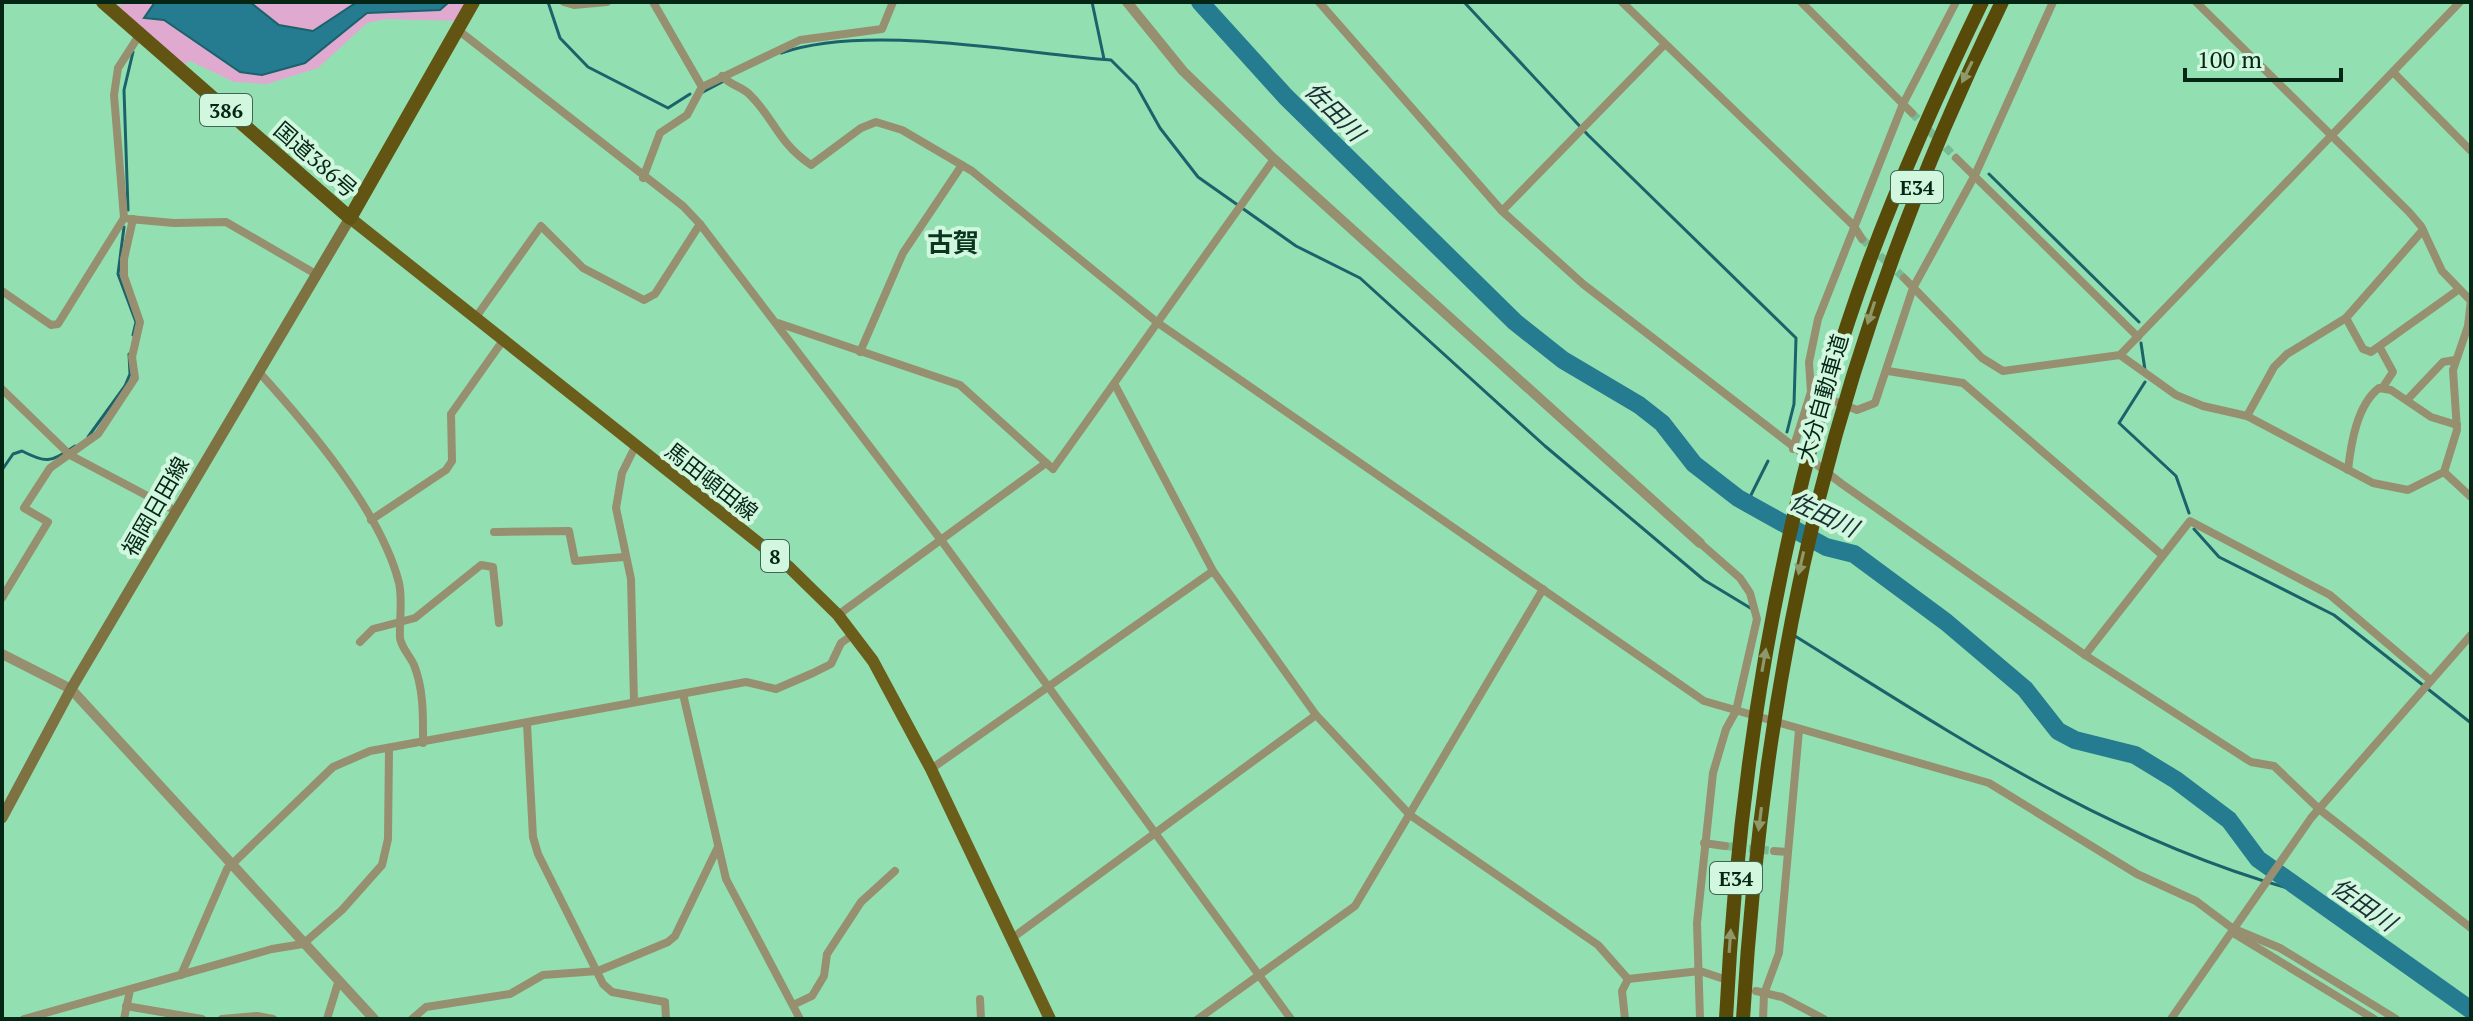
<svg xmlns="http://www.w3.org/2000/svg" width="2473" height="1021" font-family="'PT Serif','Noto Sans JP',serif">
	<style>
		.green { fill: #dfa9d0 }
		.water { fill: #257c90; stroke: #1b626b; stroke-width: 2 }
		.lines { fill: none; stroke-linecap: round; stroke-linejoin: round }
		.stream { stroke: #1b626b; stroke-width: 3 }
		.river { stroke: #257c90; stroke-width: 18 }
		.minor-tunnel { stroke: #76bb92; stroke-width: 8; stroke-dasharray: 8 4; stroke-linecap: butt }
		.minor { stroke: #979070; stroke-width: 8 }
		.tertiary { stroke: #979070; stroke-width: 10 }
		.secondary { stroke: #7e7242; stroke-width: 11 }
		.primary { stroke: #6b5d1a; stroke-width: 12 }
		.trunk { stroke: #625412; stroke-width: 14 }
		.motorway { stroke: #584b09; stroke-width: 14 }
		.oneway { fill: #8e9869 }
		.labels { text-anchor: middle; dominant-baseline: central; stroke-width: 8; stroke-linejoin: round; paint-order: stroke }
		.shield { fill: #d1f7df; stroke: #426552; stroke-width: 2 }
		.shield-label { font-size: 20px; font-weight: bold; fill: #052615 }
		.street-label { font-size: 22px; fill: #052615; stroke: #d1f7df }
		.water-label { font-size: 24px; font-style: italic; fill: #1a2e33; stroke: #d1f7df }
		.quarter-label { font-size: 26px; font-weight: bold; fill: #0a351f; stroke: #d1f7df }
	</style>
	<rect width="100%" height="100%" fill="#92e0b1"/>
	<polygon class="green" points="124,2 469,2 458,21 386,19 367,23 318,68 267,84 234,82 190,61 180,66 117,8"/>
	<polygon class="water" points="155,2 250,2 279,25 313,31 357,2 449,2 440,10 367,13 305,63 262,75 240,72 164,20 144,18"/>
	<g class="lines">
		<g class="stream">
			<polyline points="548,2 560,38 588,67 668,108 690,94"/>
			<polyline points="1092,2 1104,59"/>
			<polyline points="1464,2 1588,135 1796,338 1794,404 1787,432"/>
			<path d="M781,53C868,23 1017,53 1111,60L1136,85L1160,128L1198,177L1296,246L1360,278L1545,446L1704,580L1752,609"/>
			<polyline points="703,92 724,81"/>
			<polyline points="1989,174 2139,322"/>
			<polyline points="128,210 124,90 133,52"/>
			<polyline points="124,227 118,274 136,322 133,335"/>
			<polyline points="2141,343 2145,370"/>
			<polyline points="2145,382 2119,423 2176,476 2189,513"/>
			<polyline points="88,437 125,386 130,374 129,354"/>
			<path d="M2,470L13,454L22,451C49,465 51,461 75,446"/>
			<polyline points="1747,503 1768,461"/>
			<polyline points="2194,529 2219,557 2334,615 2471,723"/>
			<path d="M1795,636C1957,737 2116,843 2302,892"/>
		</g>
		<polyline class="river" points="1200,2 1286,97 1515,322 1563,360 1639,405 1662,423 1694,464 1738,498 1826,547 1854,554 1946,622 2025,689 2058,731 2075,740 2135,755 2176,780 2229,820 2258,859 2471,1010"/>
		<g class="minor-tunnel">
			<polyline points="1912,113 1956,158"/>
			<polyline points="1862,239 1904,278"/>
			<polyline points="1725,846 1774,851"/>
		</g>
		<g class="minor">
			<polyline points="564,2 574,5 607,2"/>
			<polyline points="653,2 702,87"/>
			<polyline points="1319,2 1502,211 1583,284 1842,484 2085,655 2251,762 2274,766 2319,809 2471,928"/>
			<polyline points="1622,2 1853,225 1862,239"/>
			<polyline points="1801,2 1912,113"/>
			<polyline points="2196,2 2409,212 2421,226 2442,271 2471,301"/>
			<polyline points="458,30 683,206 700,224 941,540 1291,1019"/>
			<polyline points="2394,73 2471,151"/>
			<path d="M722,76C730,85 740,86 748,93C774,117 776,141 811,165L861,128L876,122L902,130L972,171L1158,323L1704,701L1989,783L2137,874L2196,901L2232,928L2280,948L2396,1019"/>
			<polyline points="1956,158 2138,337"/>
			<polyline points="643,178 660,133 687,115 702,87 800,40 882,29 893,2"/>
			<polyline points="1502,211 1665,44"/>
			<polyline points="129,219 174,223 226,222 314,273"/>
			<polyline points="1904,278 1982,358 2003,371 2120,355 2460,2"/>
			<polyline points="2,291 51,325 58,324 124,218 114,95 118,68 140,34"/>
			<polyline points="476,317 541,226 583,268 644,300 655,294 700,224"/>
			<polyline points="2346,318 2363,349 2371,352 2458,290"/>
			<polyline points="778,323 960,385 1053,469 1274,159"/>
			<polyline points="2380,348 2393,372 2383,387"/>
			<polyline points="860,352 903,253 962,165"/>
			<polyline points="2120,355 2176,395 2203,406 2247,416 2373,483 2408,490 2444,472 2457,430 2453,370 2468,326 2471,300"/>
			<path d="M258,371C307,425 381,511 399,583C403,601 399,620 400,638C401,647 410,656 414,665C424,690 423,717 423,743"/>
			<polyline points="1888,371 1963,383 2161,554"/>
			<polyline points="1115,385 1213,571 1316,715 1410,815 1598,945 1628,979"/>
			<polyline points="2,389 70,455 176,511"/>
			<polyline points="1811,392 1857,410 1875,403 1913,288 1975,175 2053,2"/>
			<polyline points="2407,400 2443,362 2455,360"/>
			<polyline points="2247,416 2274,367 2287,354 2346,318 2423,230"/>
			<polyline points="1793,449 1811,392 1809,362 1818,319 1903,104 1956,2"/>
			<path d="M2348,470C2351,443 2357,405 2379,388L2391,390L2431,417L2457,425"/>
			<polyline points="2444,472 2471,497"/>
			<polyline points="371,520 446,470 452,461 451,414 504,339"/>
			<polyline points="494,532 569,531 575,561 624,557"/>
			<polyline points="2,598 48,522 24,508 50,468 98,434 135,378 132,357 140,322 124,276 124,259 133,219"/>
			<polyline points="838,615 1046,463"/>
			<polyline points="360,642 373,629 415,618 481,565 493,567 499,623"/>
			<polyline points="2085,655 2190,521 2330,595 2429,679"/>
			<polyline points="683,694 726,879 800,1019"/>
			<polyline points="634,702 631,579 616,508 622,473 636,445"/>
			<polyline points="527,724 533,837 538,854 603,984 612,992 665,1002 666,1019"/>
			<polyline points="931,769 1213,571"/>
			<polyline points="1704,843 1725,846"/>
			<polyline points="1774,851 1787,852"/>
			<polyline points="2235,934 2374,1019"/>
			<polyline points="1011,939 1316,715"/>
			<polyline points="181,975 227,869 333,767 370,751 746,682 776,689 813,673 831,664 841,643 854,634"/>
			<polyline points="1628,979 1700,971 1721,978"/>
			<polyline points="1756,991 1782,997 1824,1019"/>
			<polyline points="980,999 981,1019"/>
			<polyline points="795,1004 812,996 824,976 827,954 861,902 895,871"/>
			<polyline points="126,1006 202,1019"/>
			<polyline points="24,1019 272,949 303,944 342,910 382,865 388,839 389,749"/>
			<polyline points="124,1019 130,990"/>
			<polyline points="222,1019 257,1016 273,1019"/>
			<polyline points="327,1019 338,983"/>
			<polyline points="412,1019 426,1007 510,994 543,975 598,971 668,942 675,936 717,849"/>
			<polyline points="1198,1019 1355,906 1543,589"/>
			<polyline points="1625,1019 1622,991 1628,979"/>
			<polyline points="1700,1019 1697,923 1713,773 1726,729 1736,711 1757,619 1750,593 1740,578 1700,543"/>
			<polyline points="1763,1019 1764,994 1779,953 1799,730"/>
			<polyline points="2171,1019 2311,818 2471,635"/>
		</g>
		<g class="tertiary">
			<polyline points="1127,2 1183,71 1274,159 1700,543"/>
			<polyline points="2,654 71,689 374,1019"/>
		</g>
		<polyline class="secondary" points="2,818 71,689 350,218"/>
		<polyline class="primary" points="350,218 789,567 838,615 873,661 931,769 1050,1019"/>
		<polyline class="trunk" points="103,2 350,218 473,2"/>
		<g class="motorway">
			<path d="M1726,1019C1739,762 1780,505 1869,262C1902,173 1941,87 1982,2"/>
			<path d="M1743,1019C1765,648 1838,337 2002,2"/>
		</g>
	</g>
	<defs><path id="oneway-solid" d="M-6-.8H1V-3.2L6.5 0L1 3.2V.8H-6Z" transform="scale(2)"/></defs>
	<g class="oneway">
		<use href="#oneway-solid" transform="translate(1967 72) rotate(116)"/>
		<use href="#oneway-solid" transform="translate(1871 313) rotate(108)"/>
		<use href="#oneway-solid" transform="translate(1801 563) rotate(103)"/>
		<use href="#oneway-solid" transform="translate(1764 660) rotate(-80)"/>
		<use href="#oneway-solid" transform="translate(1760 819) rotate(97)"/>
		<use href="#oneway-solid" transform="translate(1730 941) rotate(-86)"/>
	</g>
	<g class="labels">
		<g class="shield">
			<rect x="200" y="94" width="52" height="32" rx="6"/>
			<rect x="1891" y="171" width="52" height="32" rx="6"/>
			<rect x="761" y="540" width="28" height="32" rx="6"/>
			<rect x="1710" y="862" width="52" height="32" rx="6"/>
		</g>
		<g class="shield-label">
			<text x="226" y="110">386</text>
			<text x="1917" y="187">E34</text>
			<text x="775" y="556">8</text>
			<text x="1736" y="878">E34</text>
		</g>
		<g class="street-label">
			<text transform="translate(316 159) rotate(41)">国道386号</text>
			<text transform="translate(1822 398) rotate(-74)">大分自動車道</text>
			<text transform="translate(712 481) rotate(38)">馬田頓田線</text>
			<text transform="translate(155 506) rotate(-60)">福岡日田線</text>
		</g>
		<g class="water-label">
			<text transform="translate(1335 111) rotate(45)">佐田川</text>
			<text transform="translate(1824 514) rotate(25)">佐田川</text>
			<text transform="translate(2364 904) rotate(35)">佐田川</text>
		</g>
		<g class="quarter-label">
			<text x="953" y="242">古賀</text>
		</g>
	</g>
	<rect width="2473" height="1021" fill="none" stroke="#052615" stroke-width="8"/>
	<path d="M2185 68v12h156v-12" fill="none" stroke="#052615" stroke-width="4"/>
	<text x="2197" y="68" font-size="24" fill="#052615" stroke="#d1f7df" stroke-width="6" paint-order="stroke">100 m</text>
</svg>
